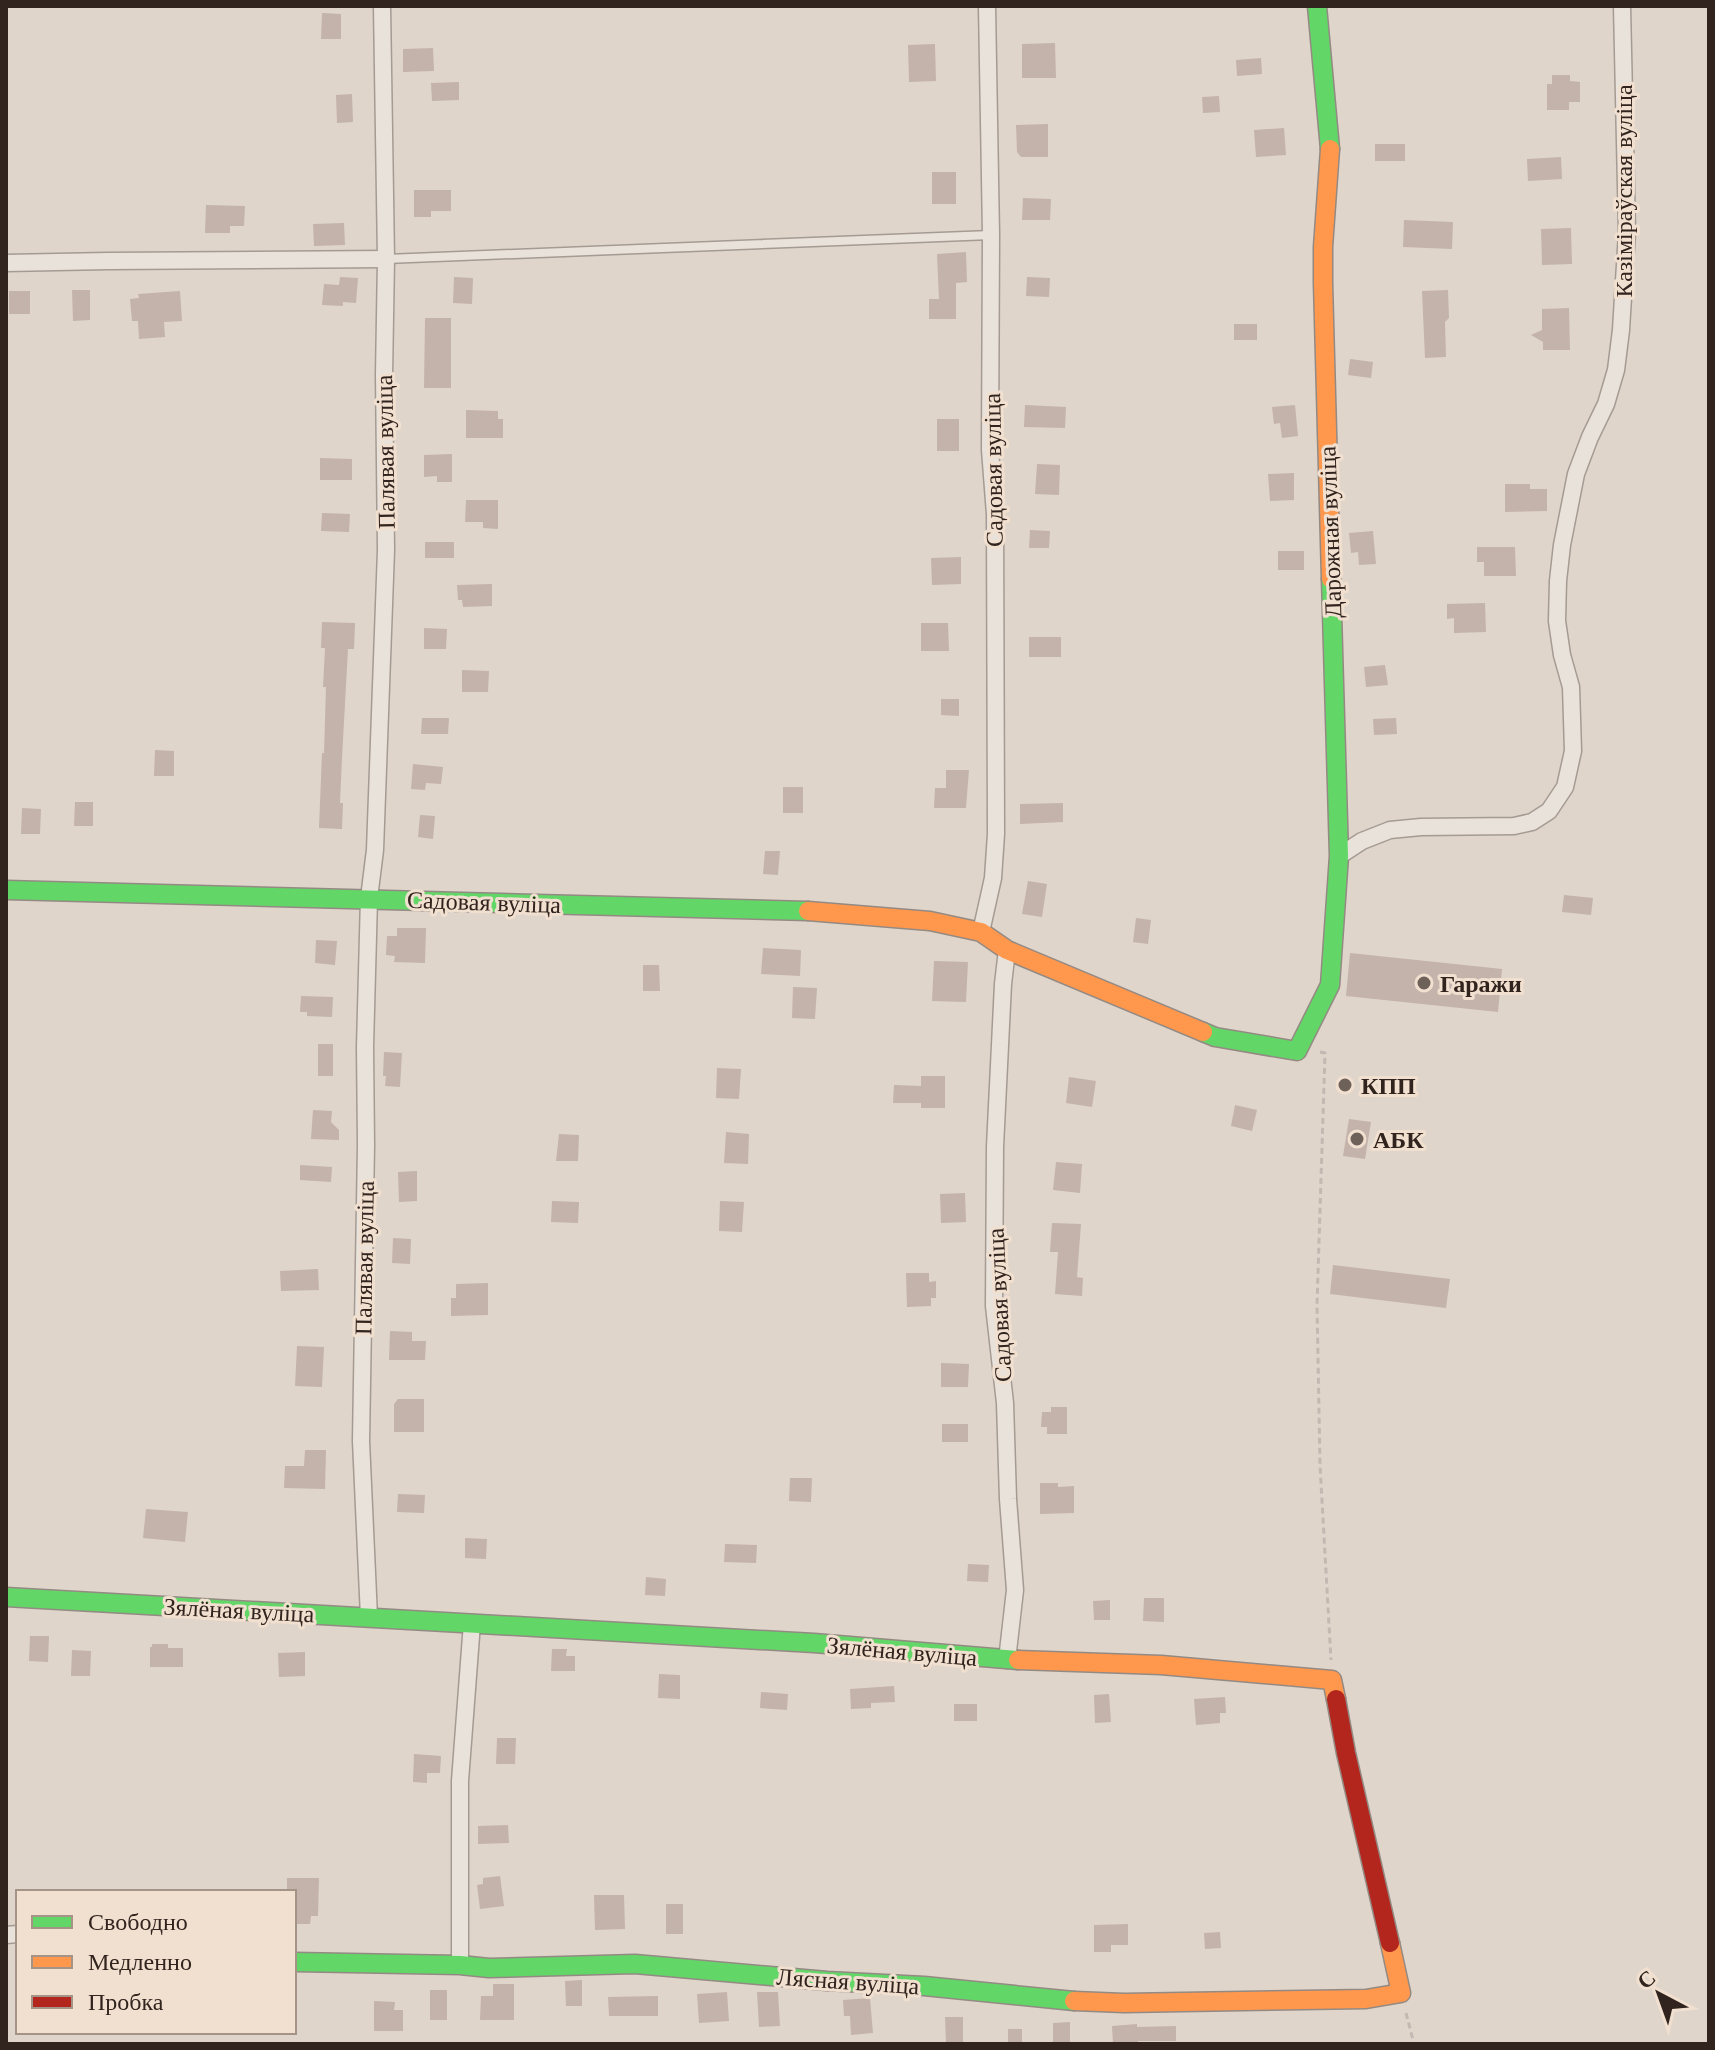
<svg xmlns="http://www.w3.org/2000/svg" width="1715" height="2050" font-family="'Libre Baskerville',serif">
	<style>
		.building { fill: #c3b3ab }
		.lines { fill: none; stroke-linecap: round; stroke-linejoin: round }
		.lane-casing { stroke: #a59b93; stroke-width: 11 }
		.street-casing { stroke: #a59b93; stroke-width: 19 }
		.fast-casing { stroke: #948a84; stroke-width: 21 }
		.slow-casing { stroke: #948a84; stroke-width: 21 }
		.jam-casing { stroke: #948a84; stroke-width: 21 }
		.path { stroke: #c1b9b2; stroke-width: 3; stroke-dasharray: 6 4; stroke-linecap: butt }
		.lane { stroke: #e8e2db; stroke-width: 8 }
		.street { stroke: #e8e2db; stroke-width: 16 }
		.fast { stroke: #63d668; stroke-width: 18 }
		.slow { stroke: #ff974d; stroke-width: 18 }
		.jam { stroke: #b3261e; stroke-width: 18 }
		.poi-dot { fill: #6e615a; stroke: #f1e0d0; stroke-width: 3 }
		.labels { text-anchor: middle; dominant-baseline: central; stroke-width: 6; stroke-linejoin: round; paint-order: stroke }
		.street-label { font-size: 24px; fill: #31231d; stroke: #f1e0d0 }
		.poi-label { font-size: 24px; font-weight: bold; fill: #31231d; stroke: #f1e0d0; text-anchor: start }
	</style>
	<rect width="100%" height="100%" fill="#e0d5ca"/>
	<g class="building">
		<polygon points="322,13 341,14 341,39 321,39"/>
		<polygon points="1055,43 1056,78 1022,78 1022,44"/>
		<polygon points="935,44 936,81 909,82 908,45"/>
		<polygon points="433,48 434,71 403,72 403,49"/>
		<polygon points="1261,58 1262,74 1237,76 1236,60"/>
		<polygon points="1552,75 1570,75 1570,81 1580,82 1580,102 1569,102 1569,110 1547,110 1547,84 1552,84"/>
		<polygon points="459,82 459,100 432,101 431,83"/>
		<polygon points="352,94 353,122 337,123 336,95"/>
		<polygon points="1219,96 1220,112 1203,113 1202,97"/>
		<polygon points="1048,124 1048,157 1021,157 1017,152 1016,125"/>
		<polygon points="1284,128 1286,155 1256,157 1254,130"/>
		<rect x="1375" y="144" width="30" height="17"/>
		<polygon points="1561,157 1562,179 1528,181 1527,159"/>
		<rect x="932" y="172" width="24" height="32"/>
		<polygon points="414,190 451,190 451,211 431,211 431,217 414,217"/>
		<polygon points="1023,198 1051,199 1050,220 1022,220"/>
		<polygon points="206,205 245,206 244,226 230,226 230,233 205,233"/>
		<polygon points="1404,220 1453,222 1452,249 1403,247"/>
		<polygon points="344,223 345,245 314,246 313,224"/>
		<polygon points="1571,228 1572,264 1542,265 1541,229"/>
		<polygon points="966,252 967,282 956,283 956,319 929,319 929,299 939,299 937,254"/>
		<polygon points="340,277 358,278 356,303 343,302 343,306 322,305 324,284 339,285"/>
		<polygon points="454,277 473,278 472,304 453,303"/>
		<polygon points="1027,277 1050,278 1049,297 1026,296"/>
		<polygon points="72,290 90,290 90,320 73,321"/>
		<polygon points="1448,290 1449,318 1445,322 1446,357 1425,358 1422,291"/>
		<rect x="9" y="291" width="21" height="23"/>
		<polygon points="180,291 182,321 164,322 165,337 139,339 138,321 132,321 130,299 139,298 138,294"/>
		<polygon points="1569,308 1570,350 1543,350 1543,342 1531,335 1542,330 1542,309"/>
		<polygon points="425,318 451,318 451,388 424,388"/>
		<rect x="1234" y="324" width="23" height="16"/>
		<polygon points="1350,359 1373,362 1371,378 1348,375"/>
		<polygon points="1025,405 1066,407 1065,428 1024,427"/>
		<polygon points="1295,405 1298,436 1282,438 1280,423 1274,424 1272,407"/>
		<polygon points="466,410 498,411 498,419 503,419 503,438 466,438"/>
		<rect x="937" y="419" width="22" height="32"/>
		<polygon points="452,454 452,482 437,482 437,476 424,477 424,455"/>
		<polygon points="320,458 352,459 352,480 320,480"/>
		<polygon points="1037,464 1060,465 1059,495 1035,494"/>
		<polygon points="1294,473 1294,500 1270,501 1268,474"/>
		<polygon points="1505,484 1530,484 1530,489 1547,489 1547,511 1505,512"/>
		<polygon points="466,500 498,500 498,529 483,528 483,522 465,522"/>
		<polygon points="322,513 350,514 349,532 321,531"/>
		<polygon points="1030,530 1050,531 1049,548 1029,548"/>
		<polygon points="1373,531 1376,564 1359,565 1358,552 1351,553 1349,533"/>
		<rect x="425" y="542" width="29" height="16"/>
		<polygon points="1477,547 1515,547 1516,576 1484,576 1484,562 1477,562"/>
		<rect x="1278" y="551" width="26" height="19"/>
		<polygon points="961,557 961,584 932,585 931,558"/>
		<polygon points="492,584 492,606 463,607 462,600 458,600 457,585"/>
		<polygon points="1485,603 1486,632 1454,633 1454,618 1447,619 1447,604"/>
		<polygon points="322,622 355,623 354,649 348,649 342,758 340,803 343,803 342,829 319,828 322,753 324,753 326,687 323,687 325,648 321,648"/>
		<polygon points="921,623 948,623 949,651 921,651"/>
		<polygon points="424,628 447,629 446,649 424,649"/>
		<rect x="1029" y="637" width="32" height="20"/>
		<polygon points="1385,665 1388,685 1366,687 1364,667"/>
		<polygon points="462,670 489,671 488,692 462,692"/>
		<polygon points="941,699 959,699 959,716 941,715"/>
		<polygon points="422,718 449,718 448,734 421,734"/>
		<polygon points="1396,718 1397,734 1374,735 1373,719"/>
		<polygon points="155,750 174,751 174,776 154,776"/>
		<polygon points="413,764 443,767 441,784 426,783 425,790 411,789"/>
		<polygon points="946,770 969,770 966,808 934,808 935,788 946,788"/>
		<rect x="783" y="787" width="20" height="26"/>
		<polygon points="75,802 93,802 93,826 74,826"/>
		<polygon points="1063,803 1063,822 1020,824 1020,804"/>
		<polygon points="22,808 41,809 40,834 21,834"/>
		<polygon points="420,815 435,816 433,839 418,837"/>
		<polygon points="765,851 780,851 778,875 763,874"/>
		<polygon points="1028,881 1047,884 1042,917 1022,914"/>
		<polygon points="1564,895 1593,898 1591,915 1562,912"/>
		<polygon points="1136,918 1151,920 1148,944 1133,942"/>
		<polygon points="397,928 426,928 425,963 394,962 395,956 386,955 387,936 397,936"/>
		<polygon points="316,940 337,941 335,965 315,963"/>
		<polygon points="763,948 801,950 800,976 761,974"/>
		<polygon points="1350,953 1502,969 1498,1012 1346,996"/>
		<polygon points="934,961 968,962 966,1002 932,1001"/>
		<polygon points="643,965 659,965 660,991 643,991"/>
		<polygon points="793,987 817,988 815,1019 792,1018"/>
		<polygon points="301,996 333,997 332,1017 307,1016 307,1012 300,1012"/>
		<rect x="318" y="1044" width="15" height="32"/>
		<polygon points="384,1052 402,1053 400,1087 385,1086 386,1076 383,1076"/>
		<polygon points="717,1068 741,1069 739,1099 716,1098"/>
		<polygon points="921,1076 945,1076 945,1108 921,1108 921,1103 893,1103 894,1085 921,1086"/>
		<polygon points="1069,1077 1096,1081 1092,1107 1066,1103"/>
		<polygon points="1235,1105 1257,1110 1252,1131 1231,1126"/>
		<polygon points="313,1110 332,1111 331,1122 339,1130 339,1140 311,1139"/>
		<polygon points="1349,1119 1371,1122 1365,1159 1343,1156"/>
		<polygon points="726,1132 749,1134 748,1164 724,1163"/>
		<polygon points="559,1134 579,1135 578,1161 556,1161"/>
		<polygon points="1056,1162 1082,1164 1080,1193 1053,1190"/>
		<polygon points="300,1165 332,1167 331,1182 300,1180"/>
		<polygon points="417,1171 417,1201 399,1202 398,1172"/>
		<polygon points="965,1193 966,1222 941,1223 940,1194"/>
		<polygon points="552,1201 579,1202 578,1223 551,1222"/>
		<polygon points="720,1201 744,1202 742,1232 719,1231"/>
		<polygon points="1052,1223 1081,1224 1077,1277 1083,1278 1082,1296 1055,1294 1058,1252 1050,1252"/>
		<polygon points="393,1238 411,1239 410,1264 392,1263"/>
		<polygon points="1333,1265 1450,1279 1446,1308 1330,1294"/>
		<polygon points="318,1269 319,1290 281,1291 280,1271"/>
		<polygon points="906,1273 929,1273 929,1282 936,1281 936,1298 931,1298 931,1306 907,1307"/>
		<polygon points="488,1283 488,1315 451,1316 451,1298 456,1298 456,1284"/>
		<polygon points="390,1331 412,1332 412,1341 426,1341 425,1360 389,1360"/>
		<polygon points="297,1346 324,1347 322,1387 295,1386"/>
		<polygon points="941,1363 969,1364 968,1387 941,1387"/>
		<polygon points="398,1399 424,1399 424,1432 394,1432 394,1404"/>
		<polygon points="1051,1407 1067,1407 1067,1434 1047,1434 1047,1427 1041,1427 1042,1412 1051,1412"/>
		<rect x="942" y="1424" width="26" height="18"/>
		<polygon points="305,1450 326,1450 325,1489 284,1488 285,1466 304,1466"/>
		<polygon points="790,1478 812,1478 811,1502 789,1501"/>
		<polygon points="1040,1483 1058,1483 1058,1487 1074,1486 1074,1513 1040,1514"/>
		<polygon points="398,1494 425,1495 424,1513 397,1512"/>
		<polygon points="146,1509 188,1512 185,1542 143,1538"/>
		<polygon points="465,1538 487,1539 486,1559 465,1558"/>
		<polygon points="725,1544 757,1545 756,1563 724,1562"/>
		<polygon points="968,1564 989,1565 988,1582 967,1581"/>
		<polygon points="646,1577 666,1579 665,1596 645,1595"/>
		<polygon points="1144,1598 1164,1598 1164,1622 1143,1621"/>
		<polygon points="1110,1600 1110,1620 1094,1620 1093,1601"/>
		<polygon points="30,1636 49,1636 48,1662 29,1661"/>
		<polygon points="152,1644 168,1644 168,1648 183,1648 183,1667 150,1667 150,1647 152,1647"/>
		<polygon points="552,1649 567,1649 566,1656 575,1656 575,1671 551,1671"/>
		<polygon points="72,1650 91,1651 90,1676 71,1676"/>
		<polygon points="305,1652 305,1676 279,1677 278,1653"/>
		<polygon points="659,1674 680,1675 680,1699 658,1698"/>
		<polygon points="894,1686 895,1702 871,1703 871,1708 851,1709 850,1689"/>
		<polygon points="761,1692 788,1694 787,1710 760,1708"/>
		<polygon points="1109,1694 1111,1722 1095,1723 1094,1695"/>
		<polygon points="1225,1697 1226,1713 1220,1713 1220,1723 1196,1725 1194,1699"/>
		<rect x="954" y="1704" width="23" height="17"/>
		<polygon points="497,1738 516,1738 515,1764 496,1764"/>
		<polygon points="414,1754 441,1756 440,1773 427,1773 427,1783 413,1782"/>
		<polygon points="508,1825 509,1843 478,1844 478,1826"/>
		<polygon points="500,1876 504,1906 480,1909 477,1885 483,1884 483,1878"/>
		<polygon points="287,1878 319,1878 318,1916 311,1916 310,1924 294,1924 294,1892 287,1892"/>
		<polygon points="594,1895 624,1895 625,1929 595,1930"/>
		<rect x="666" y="1904" width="17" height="30"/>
		<polygon points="1128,1924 1128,1945 1111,1945 1111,1952 1094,1952 1094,1925"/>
		<polygon points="1220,1932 1221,1948 1205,1949 1204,1933"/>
		<polygon points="582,1980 582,2006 566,2006 565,1981"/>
		<polygon points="493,1984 514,1984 514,2020 480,2020 481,1996 493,1996"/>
		<rect x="430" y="1990" width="17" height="30"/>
		<polygon points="727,1992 729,2021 699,2023 697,1994"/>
		<polygon points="757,1992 778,1992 780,2026 759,2027"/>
		<polygon points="658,1996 658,2016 609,2016 608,1997"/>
		<polygon points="870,1998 873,2033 851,2035 850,2016 844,2016 843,2000"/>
		<polygon points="374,2001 395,2002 394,2010 403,2010 403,2031 374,2031"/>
		<polygon points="945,2017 963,2017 963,2044 946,2044"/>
		<polygon points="1070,2022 1070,2044 1053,2044 1053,2023"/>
		<polygon points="1137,2024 1137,2027 1176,2026 1176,2041 1138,2041 1138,2044 1113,2044 1112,2026"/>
		<rect x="1008" y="2029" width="14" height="15"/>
	</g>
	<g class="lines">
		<g class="lane-casing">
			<polyline id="lane" points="386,259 991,235"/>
		</g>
		<g class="street-casing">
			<g id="street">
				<polyline points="6,263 108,261 386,259"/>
				<polyline points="1339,856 1362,841 1390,830 1421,827 1514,826 1532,822 1549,811 1565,787 1573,751 1571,687 1562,655 1557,621 1558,581 1562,545 1576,474 1590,437 1606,404 1616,370 1621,330 1627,232 1622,6"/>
				<polyline points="981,932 993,878 996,834 995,514 990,450 991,235 987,6"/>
				<polyline points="369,1617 361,1441 366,1145 365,1047 369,898 375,850 386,550 384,375 386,259 382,6"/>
				<polyline points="1007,1660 1015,1590 1008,1499 1005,1403 994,1306 995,1147 1003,984 1007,950"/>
				<polyline points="6,1935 18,1934"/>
				<polyline points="460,1965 460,1781 472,1623"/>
			</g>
		</g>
		<g class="fast-casing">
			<g id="fast">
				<polyline points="1317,6 1330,149"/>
				<polyline points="6,890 808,911"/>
				<polyline points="1203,1032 1215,1037 1297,1051 1330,985 1339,856 1331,579"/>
				<polyline points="6,1597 814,1643 1018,1660"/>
				<polyline points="294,1962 460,1965 489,1968 635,1964 827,1981 924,1986 1074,2001"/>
			</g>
		</g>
		<g class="slow-casing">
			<g id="slow">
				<polyline points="1330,149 1323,247 1323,283 1331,579"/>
				<polyline points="808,911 930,921 981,932 1007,950 1203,1032"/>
				<polyline points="1018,1660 1161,1665 1332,1680 1336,1699"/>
				<polyline points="1074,2001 1124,2003 1366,1999 1401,1993 1390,1943"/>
			</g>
		</g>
		<g class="jam-casing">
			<polyline id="jam" points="1336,1699 1346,1753 1390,1943"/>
		</g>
		<g class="path">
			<polyline points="1320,1052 1325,1053 1317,1305 1320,1465 1331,1660"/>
			<polyline points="1406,2013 1414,2044"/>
		</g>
		<use href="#lane" class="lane"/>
		<use href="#street" class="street"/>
		<use href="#fast" class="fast"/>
		<use href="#slow" class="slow"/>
		<use href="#jam" class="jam"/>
	</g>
	<g class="poi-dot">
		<circle cx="1424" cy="983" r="8"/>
		<circle cx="1345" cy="1085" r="8"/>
		<circle cx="1357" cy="1139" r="8"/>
	</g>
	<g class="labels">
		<g class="street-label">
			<text transform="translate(1623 191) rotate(-90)">Казіміраўская вуліца</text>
			<text transform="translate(385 452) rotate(-91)">Палявая вуліца</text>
			<text transform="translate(993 470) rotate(-91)">Садовая вуліца</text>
			<text transform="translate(1330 532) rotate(-92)">Дарожная вуліца</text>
			<text transform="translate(484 902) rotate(2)">Садовая вуліца</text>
			<text transform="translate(364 1258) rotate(-89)">Палявая вуліца</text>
			<text transform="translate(999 1305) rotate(-93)">Садовая вуліца</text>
			<text transform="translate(239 1610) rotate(3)">Зялёная вуліца</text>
			<text transform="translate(902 1651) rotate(5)">Зялёная вуліца</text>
			<text transform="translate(848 1981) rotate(4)">Лясная вуліца</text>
		</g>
		<g class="poi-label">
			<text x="1440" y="983">Гаражи</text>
			<text x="1361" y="1085">КПП</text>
			<text x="1373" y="1139">АБК</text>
		</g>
	</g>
	<rect width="1715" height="2050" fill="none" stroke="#31231d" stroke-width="16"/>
	<rect x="16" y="1890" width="280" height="144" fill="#f1e0d0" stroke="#a49488" stroke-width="2"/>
	<rect x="32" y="1916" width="40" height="12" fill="#63d668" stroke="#a49488" stroke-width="2"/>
	<text x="88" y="1930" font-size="24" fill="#31231d">Свободно</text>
	<rect x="32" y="1956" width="40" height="12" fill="#ff974d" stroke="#a49488" stroke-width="2"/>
	<text x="88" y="1970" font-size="24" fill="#31231d">Медленно</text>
	<rect x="32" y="1996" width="40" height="12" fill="#b3261e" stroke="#a49488" stroke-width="2"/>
	<text x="88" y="2010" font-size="24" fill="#31231d">Пробка</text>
	<g transform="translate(1659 1994) rotate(319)" stroke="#f1e0d0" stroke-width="6" paint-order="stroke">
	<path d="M0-6L14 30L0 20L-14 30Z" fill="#31231d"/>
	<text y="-12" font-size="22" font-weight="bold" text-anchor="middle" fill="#31231d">С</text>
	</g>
</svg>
